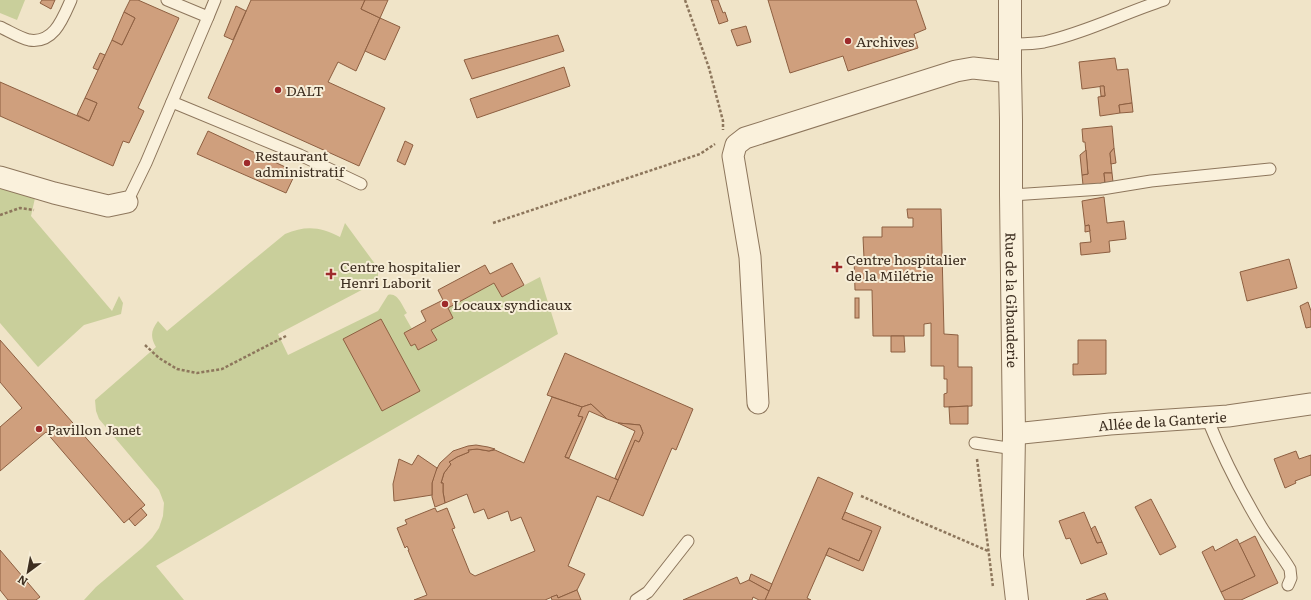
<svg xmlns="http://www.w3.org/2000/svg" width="1311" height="600" font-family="Literata,serif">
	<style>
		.green { fill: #c9cf9b }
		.building { fill: #cf9f7d; stroke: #8d5f41 }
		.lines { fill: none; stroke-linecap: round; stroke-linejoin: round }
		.service-casing { stroke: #8d765c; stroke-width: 13 }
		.minor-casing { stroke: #8d765c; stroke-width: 23 }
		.tertiary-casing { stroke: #8d765c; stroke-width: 24 }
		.path { stroke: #8d765c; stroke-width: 2.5; stroke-dasharray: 3 2; stroke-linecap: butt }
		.service { stroke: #faf1dc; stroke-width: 11 }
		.minor { stroke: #faf1dc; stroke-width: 21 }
		.tertiary { stroke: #faf1dc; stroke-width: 22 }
		.poi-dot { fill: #9e2a2b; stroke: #f7eed8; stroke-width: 1.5 }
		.labels { text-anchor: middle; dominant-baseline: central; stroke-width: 4; stroke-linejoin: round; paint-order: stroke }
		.poi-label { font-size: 14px; fill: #3d2e20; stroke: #f7eed8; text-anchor: start }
		.street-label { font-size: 14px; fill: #3d2e20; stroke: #f7eed8 }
	</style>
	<rect width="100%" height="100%" fill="#f0e4c8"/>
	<g class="green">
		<polygon points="0,0 25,0 17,20 0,13"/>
		<polygon points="0,186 35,198 31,216 112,311 119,296 123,303 121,314 84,325 38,367 0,323"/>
		<path d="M345,223L378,268V278L373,284L278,334L288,355L378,311L388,295C398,292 402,306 407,313L404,315L412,329L404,333L411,346L415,344L418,350L437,340L431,330L448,308L494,283L502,297L540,277L558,334L156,566L184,600H84L96,587L142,548L152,538L159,528L163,516L164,503L159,490L99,419L96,411L95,400L156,347C150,337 151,330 158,321L167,331L285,234C306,225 321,227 340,237Z"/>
	</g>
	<g class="building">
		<polygon points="42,0 55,0 51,9 40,3"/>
		<polygon points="130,0 138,0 179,18 138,108 144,111 129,143 123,141 113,166 0,116 0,82 89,121 97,103 85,98 112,40 122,45 135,18 124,12"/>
		<polygon points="251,0 365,0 361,9 380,18 356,71 338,62 328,82 385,108 359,166 208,98"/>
		<polygon points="365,0 388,0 380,18 361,9"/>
		<polygon points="711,0 718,0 723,13 725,12 728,21 719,24"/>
		<polygon points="768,0 916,0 926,29 914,34 918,48 848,71 843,56 790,73"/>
		<polygon points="236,6 246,11 233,40 224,36"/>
		<polygon points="124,12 135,18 122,45 112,40"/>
		<polygon points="380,18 400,27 385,60 365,51"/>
		<polygon points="746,26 751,42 737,46 731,30"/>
		<polygon points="558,35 564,51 472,79 464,60"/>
		<polygon points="100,53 105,55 98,70 93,68"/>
		<polygon points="1115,58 1117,70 1128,69 1132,103 1119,105 1120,113 1100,116 1098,97 1105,96 1104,86 1082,89 1079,62"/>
		<polygon points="564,67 570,86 477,118 470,99"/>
		<polygon points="1100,86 1104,86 1105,96 1101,96"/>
		<polygon points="85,98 97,103 89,121 77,115"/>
		<polygon points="1132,103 1133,112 1120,113 1119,105"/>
		<polygon points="1112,126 1114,148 1110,153 1112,173 1104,173 1105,183 1083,185 1082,175 1088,174 1085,142 1083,142 1082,129"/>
		<polygon points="208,131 296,172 286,193 197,154"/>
		<polygon points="405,141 413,145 405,165 397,161"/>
		<polygon points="1114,148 1116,163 1111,164 1110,153"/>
		<polygon points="1086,150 1088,174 1082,175 1080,155"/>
		<polygon points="1104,173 1112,173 1113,182 1105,183"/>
		<polygon points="1104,197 1107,223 1124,221 1126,239 1109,241 1110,252 1081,255 1080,243 1091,242 1089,225 1085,226 1082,201"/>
		<polygon points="907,209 941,209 944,334 958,335 958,367 972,367 972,406 944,407 944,394 947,393 947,379 944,379 944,366 931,366 931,323 924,324 924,336 873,336 872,290 855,290 854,258 864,258 863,237 882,237 882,227 913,227 913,218 908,218"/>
		<polygon points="1089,225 1090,231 1085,232 1085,226"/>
		<polygon points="1289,259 1297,288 1247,301 1240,272"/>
		<polygon points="512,263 524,285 502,297 494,283 448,308 453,318 431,330 437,340 418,350 415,344 411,346 404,333 426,321 421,311 443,300 438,290 485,265 490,274"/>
		<rect x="855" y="298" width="4" height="20"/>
		<polygon points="1308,302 1311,311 1311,327 1306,328 1300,306"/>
		<polygon points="381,319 420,391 382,411 343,339"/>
		<polygon points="891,336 904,336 905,352 891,352"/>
		<polygon points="0,340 145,505 124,523 46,432 0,471 0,427 22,408 0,382"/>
		<polygon points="1078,340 1106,340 1106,374 1073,375 1073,364 1078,364"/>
		<polygon points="565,353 693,409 676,450 672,448 643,516 609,501 635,440 639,442 643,433 640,425 618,423 607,419 591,404 582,407 547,395"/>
		<polygon points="552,397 582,407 578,416 583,417 565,457 618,480 609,501 597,496 568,566 585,574 577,590 558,598 557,595 545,600 414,600 427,595 408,550 409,550 407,546 405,548 397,528 407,524 405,520 435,508 437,512 447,508 455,528 452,529 470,573 475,576 535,551 521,517 511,521 508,511 488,519 484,509 474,513 467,494 445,503 443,492 443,483 441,483 444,473 451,464 449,462 457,457 469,452 468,450 477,449 489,451 495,450 524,463"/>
		<polygon points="591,404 607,419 589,411 569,458 565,457 583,417 578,416 582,407"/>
		<polygon points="968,406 968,424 950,424 949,407"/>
		<polygon points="618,423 640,425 643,433 639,442 635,440 618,480 615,478 635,431"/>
		<polygon points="476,445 488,447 495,449 489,451 477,449 468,450 469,452 457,457 449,462 451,464 444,473 441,483 443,483 443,492 445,503 435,507 432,497 432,483 435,472 440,463 453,451 468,446"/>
		<polygon points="1296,451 1299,459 1311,455 1311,475 1295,481 1296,483 1285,488 1274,459"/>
		<polygon points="418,455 437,468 432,483 432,495 394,501 393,484 399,459 412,465"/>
		<polygon points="818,477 853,493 842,519 872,531 859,561 829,548 807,598 811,600 765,600"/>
		<polygon points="1151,499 1176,547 1160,555 1135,507"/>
		<polygon points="141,508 147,515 135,526 129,519"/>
		<polygon points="845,512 881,527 863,571 826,555 829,548 859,561 872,531 842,519"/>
		<polygon points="1084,512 1097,543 1102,542 1107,554 1081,564 1070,538 1066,539 1059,521"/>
		<polygon points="1095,526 1102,542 1097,543 1091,529"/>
		<polygon points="1255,536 1278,583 1241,600 1225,600 1221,592 1255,576 1239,544"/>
		<polygon points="1237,539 1255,576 1221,592 1202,552 1213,546 1215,551"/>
		<polygon points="0,550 40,597 36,600 8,600 0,590"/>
		<polygon points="751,574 772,584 769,591 749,580"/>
		<polygon points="737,577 740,584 749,580 769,591 765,600 759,600 753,597 752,600 683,600"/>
		<polygon points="577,590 581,600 552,600 551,597 557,595 558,598"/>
		<polygon points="1105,593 1108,600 1086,600"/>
	</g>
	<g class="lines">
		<g class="service-casing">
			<g id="service">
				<polyline points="167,0 208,17 215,0"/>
				<path d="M0,27C9,31 20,38 29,40C54,44 63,18 71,0"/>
				<path d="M1010,44C1021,44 1032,44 1044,42C1085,33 1124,13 1164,0"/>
				<polyline points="172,102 300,155 361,184"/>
				<polyline points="1011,195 1102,189 1151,181 1270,169"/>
				<polyline points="127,202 146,163 208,17"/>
				<path d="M1207,418C1222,455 1240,491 1261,526C1270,541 1281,554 1290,569L1291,578L1288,585"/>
				<polyline points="975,443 1014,449"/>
				<polyline points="636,600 648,592 688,541"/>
			</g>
		</g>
		<g class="minor-casing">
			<g id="minor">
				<polyline points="0,177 54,193 108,206 127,202"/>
				<polyline points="758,403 750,257 733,156 736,145 745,138 956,71 973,68 1010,72"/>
				<path id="s1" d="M1014,434L1110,424L1228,416L1311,404"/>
			</g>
		</g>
		<g class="tertiary-casing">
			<g id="tertiary">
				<path id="s2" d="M1010,0V72L1011,120V195L1014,434L1012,556L1017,600"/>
			</g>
		</g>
		<g class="path">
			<polyline points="685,0 709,68 723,121 723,130"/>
			<polyline points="0,215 20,208 34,210"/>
			<polyline points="493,223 700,154 715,144"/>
			<polyline points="145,345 159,358 177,369 197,373 222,369 286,336"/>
			<polyline points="977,459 993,587"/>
			<polyline points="861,496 988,551"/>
		</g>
		<use href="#service" class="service"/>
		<use href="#minor" class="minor"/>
		<use href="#tertiary" class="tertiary"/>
	</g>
	<g class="poi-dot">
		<circle cx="848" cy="41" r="4"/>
		<circle cx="278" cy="90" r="4"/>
		<circle cx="247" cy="163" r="4"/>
		<path d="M835 261h4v4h4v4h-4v4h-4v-4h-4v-4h4z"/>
		<path d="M329 268h4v4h4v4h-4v4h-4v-4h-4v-4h4z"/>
		<circle cx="445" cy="304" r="4"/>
		<circle cx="39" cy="429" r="4"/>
	</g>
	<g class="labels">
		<g class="poi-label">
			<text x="856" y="41">Archives</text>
			<text x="286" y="90">DALT</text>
			<text x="255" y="155">Restaurant<tspan x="255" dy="16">administratif</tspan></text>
			<text x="846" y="259">Centre hospitalier<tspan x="846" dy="16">de la Milétrie</tspan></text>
			<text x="340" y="266">Centre hospitalier<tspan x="340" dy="16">Henri Laborit</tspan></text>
			<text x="453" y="304">Locaux syndicaux</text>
			<text x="47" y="429">Pavillon Janet</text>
		</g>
		<g class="street-label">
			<text stroke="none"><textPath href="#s2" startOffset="300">Rue de la Gibauderie</textPath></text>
			<text stroke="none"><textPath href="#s1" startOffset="149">Allée de la Ganterie</textPath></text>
		</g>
	</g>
	<g transform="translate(28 572) rotate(212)" stroke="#f7eed8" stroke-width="3" paint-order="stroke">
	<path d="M0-3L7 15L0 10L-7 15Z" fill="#3d2e20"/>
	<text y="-6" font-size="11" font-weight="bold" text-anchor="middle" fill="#3d2e20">N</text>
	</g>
</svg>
